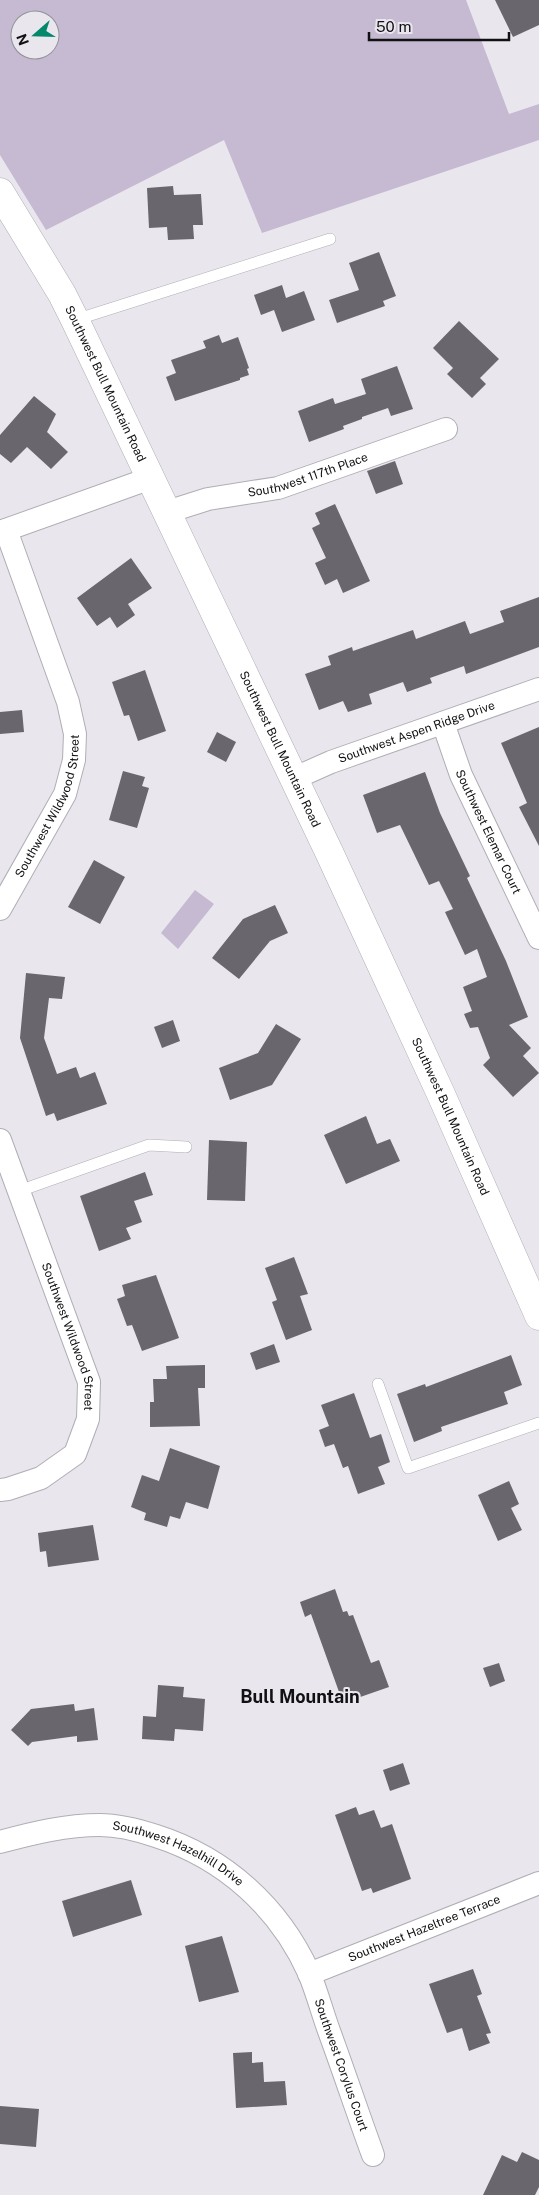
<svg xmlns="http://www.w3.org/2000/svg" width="539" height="2195" font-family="'Public Sans',sans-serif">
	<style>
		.green { fill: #c5bad1; fill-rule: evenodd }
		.building { fill: #69666d }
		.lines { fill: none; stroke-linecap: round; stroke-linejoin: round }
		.lane-casing { stroke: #b1adb5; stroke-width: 12 }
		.street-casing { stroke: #b1adb5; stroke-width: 24 }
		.secondary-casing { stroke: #b1adb5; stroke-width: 29 }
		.lane { stroke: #fff; stroke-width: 11 }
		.street { stroke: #fff; stroke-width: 22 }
		.secondary { stroke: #fff; stroke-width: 28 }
		.labels { text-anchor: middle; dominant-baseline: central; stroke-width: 4; stroke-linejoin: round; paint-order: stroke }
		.street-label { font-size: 12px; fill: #111012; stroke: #eae6ee }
		.district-label { font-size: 18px; font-weight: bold; fill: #111012; stroke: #eae6ee }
	</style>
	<rect width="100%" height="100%" fill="#eae6ee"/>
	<g class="green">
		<path d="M0,0H466L509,114L539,104V140L262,233L224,140L46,230L0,155ZM20,20H50V50H20Z"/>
		<polygon points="195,890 214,904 178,949 161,933"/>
	</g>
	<g class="building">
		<polygon points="495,0 539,0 539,25 513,37"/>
		<polygon points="173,186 174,195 201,194 203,225 193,225 194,239 168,240 167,227 149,228 147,188"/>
		<polygon points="379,252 396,296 383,301 385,306 337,323 329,300 359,290 349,263"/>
		<polygon points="282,285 286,298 304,291 315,320 282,332 274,310 261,315 254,295"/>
		<polygon points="459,321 499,359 480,378 486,384 472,398 447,374 453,368 433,348"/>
		<polygon points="219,335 222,343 238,337 249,368 247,369 249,375 240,378 240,380 175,401 166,377 176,373 171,360 206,348 203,341"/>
		<polygon points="397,366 413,409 391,416 388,408 362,417 362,419 343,426 344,429 309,442 298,411 333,398 335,404 366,394 361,379"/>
		<polygon points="34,396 56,414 47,432 68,452 51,469 27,447 11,463 0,454 0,435"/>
		<polygon points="395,461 403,484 376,494 367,471"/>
		<polygon points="335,504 370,581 343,593 337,579 325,585 315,563 326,558 312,528 320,524 315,513"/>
		<polygon points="131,558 152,588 128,604 135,615 117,628 110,617 97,626 77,598"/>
		<polygon points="539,597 539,647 466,674 464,666 430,678 432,683 407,692 403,682 369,694 372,704 348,712 343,701 319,710 305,674 331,665 328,656 352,647 353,651 413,630 416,639 465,621 470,634 504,622 500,611"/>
		<polygon points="145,670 166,731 138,741 129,715 124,716 112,682"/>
		<polygon points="22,710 24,732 0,734 0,712"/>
		<polygon points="539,727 539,846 519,807 527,803 501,743"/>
		<polygon points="217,732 236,742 226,762 207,752"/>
		<polygon points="123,771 145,777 142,786 149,788 137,828 109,820"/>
		<polygon points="425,772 440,813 470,876 467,878 506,961 528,1017 509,1025 531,1048 523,1056 539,1073 513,1097 483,1065 490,1058 478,1027 470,1028 464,1014 472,1011 463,987 487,977 477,949 465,955 445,912 453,909 439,881 429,885 400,825 377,833 363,795"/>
		<polygon points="94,860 125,877 100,924 68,907"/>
		<polygon points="275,905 288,933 270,941 239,979 212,958 243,919"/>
		<polygon points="26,973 65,977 62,999 49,998 44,1038 57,1074 76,1067 80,1078 95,1072 107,1104 57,1121 54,1113 46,1116 20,1038"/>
		<polygon points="173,1020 180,1041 162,1048 154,1027"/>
		<polygon points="276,1024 301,1039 272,1085 230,1100 219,1068 258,1053"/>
		<polygon points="366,1116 377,1144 390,1139 400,1161 346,1184 324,1135"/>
		<polygon points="209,1140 247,1142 245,1201 207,1200"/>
		<polygon points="145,1172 153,1195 134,1201 142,1222 126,1228 131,1239 99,1251 80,1196"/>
		<polygon points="294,1257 308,1294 300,1296 312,1330 286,1340 272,1302 277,1300 265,1268"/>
		<polygon points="156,1275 179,1338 142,1351 132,1325 127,1326 117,1299 125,1296 122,1285"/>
		<polygon points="274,1344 280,1362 256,1370 250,1353"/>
		<polygon points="511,1355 522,1385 504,1392 508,1404 441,1427 442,1431 414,1442 397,1394 425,1384 426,1387"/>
		<polygon points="205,1365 205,1388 198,1388 200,1426 150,1427 150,1402 154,1402 153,1379 167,1379 166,1366"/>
		<polygon points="354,1393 370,1438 381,1434 390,1462 378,1467 385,1484 358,1494 348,1466 343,1468 334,1444 325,1447 319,1430 329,1426 321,1405"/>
		<polygon points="170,1448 220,1466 208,1509 186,1502 180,1519 170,1516 167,1527 144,1520 146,1513 131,1507 142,1475 159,1481"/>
		<polygon points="509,1481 519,1504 511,1508 522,1530 498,1541 478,1495"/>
		<polygon points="93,1525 99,1560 48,1567 46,1551 40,1552 38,1533"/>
		<polygon points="335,1589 343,1612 347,1611 349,1616 353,1615 371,1663 379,1660 389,1687 343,1703 311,1614 305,1617 300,1602"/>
		<polygon points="499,1663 505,1681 490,1687 483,1668"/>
		<polygon points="158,1685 184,1687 183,1697 205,1699 203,1731 175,1729 174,1741 142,1739 143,1716 156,1717"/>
		<polygon points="74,1704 75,1711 94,1708 98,1740 77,1742 77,1736 32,1742 28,1746 11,1730 31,1709"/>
		<polygon points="403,1763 410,1784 390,1791 383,1770"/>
		<polygon points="356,1807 359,1815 374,1810 381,1828 392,1824 411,1879 373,1893 371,1888 362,1891 335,1815"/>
		<polygon points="131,1880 142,1915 73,1937 62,1901"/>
		<polygon points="222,1936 239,1992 199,2002 185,1946"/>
		<polygon points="473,1969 482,1994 477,1996 491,2033 486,2034 490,2043 469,2051 462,2028 447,2033 429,1984"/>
		<polygon points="252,2052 252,2063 263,2062 264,2082 285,2081 287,2105 236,2108 233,2053"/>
		<polygon points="0,2106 39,2109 36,2147 0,2144"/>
		<polygon points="522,2152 539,2160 539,2187 535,2195 483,2195 502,2155 517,2162"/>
	</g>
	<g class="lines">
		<g class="lane-casing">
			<g id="lane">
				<polyline points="75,320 330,239"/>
				<polyline points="19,1191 149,1145 186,1147"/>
				<polyline points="378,1384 408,1468 539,1423"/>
			</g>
		</g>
		<g class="street-casing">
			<g id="street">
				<path id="s1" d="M167,512L208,499L278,488L446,429"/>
				<polyline points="0,532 151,478"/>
				<path id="s2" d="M443,723L461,775L539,938"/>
				<path id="s3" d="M295,778L331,762L539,689"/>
				<path id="s4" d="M0,909L65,794L74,760L75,734L68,702L6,530"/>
				<path id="s5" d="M0,1140L89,1382L88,1419L75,1454L41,1478L8,1489L0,1490"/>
				<path id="s6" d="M0,1842C33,1833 66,1825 100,1825C119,1825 138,1830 156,1836C225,1858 279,1907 309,1973C317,1992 322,2012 329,2031C344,2072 358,2114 373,2155"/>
				<path id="s7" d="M309,1974L539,1883"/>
			</g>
		</g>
		<g class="secondary-casing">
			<g id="secondary">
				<path id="s8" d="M0,192L62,294L75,320L329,852L440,1092L539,1316"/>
			</g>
		</g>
		<use href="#lane" class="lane"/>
		<use href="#street" class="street"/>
		<use href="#secondary" class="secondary"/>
	</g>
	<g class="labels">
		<g class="street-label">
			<text stroke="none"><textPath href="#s8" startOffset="219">Southwest Bull Mountain Road</textPath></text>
			<text stroke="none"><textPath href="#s1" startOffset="146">Southwest 117th Place</textPath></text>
			<text stroke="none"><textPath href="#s3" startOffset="130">Southwest Aspen Ridge Drive</textPath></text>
			<text stroke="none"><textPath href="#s8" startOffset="624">Southwest Bull Mountain Road</textPath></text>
			<text stroke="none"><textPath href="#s4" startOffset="115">Southwest Wildwood Street</textPath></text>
			<text stroke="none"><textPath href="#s2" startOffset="118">Southwest Elemar Court</textPath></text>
			<text stroke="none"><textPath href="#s8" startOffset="1029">Southwest Bull Mountain Road</textPath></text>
			<text stroke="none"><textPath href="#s5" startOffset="209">Southwest Wildwood Street</textPath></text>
			<text stroke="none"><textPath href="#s6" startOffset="186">Southwest Hazelhill Drive</textPath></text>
			<text stroke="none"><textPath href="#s7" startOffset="124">Southwest Hazeltree Terrace</textPath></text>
			<text stroke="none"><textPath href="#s6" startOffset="468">Southwest Corylus Court</textPath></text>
		</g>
		<g class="district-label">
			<text x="300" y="1696">Bull Mountain</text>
		</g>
	</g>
	<g transform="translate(35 35) rotate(250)"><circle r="24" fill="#eae6ee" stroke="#939096"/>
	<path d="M0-4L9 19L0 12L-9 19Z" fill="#04886c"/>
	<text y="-8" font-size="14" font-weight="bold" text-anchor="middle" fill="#111012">N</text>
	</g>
	<path d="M369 32v8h140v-8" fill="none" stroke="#111012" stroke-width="2.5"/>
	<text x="376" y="32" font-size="15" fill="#111012" stroke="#eae6ee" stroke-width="4" paint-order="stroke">50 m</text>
</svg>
